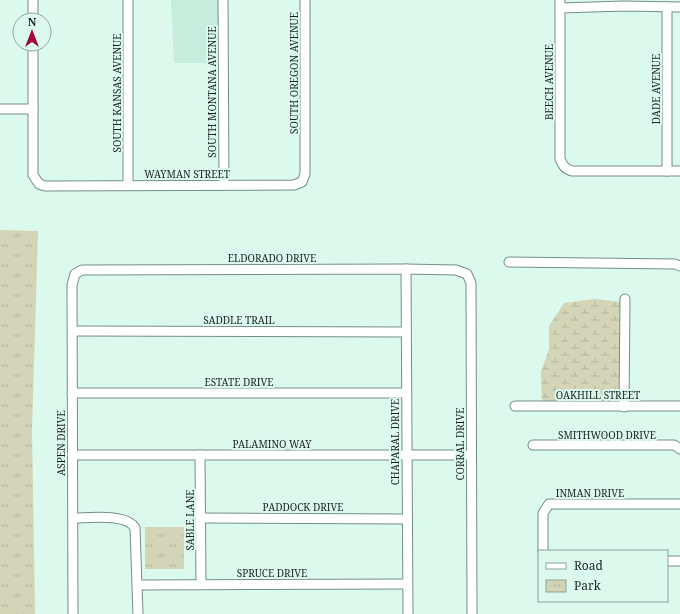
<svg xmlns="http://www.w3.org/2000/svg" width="680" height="614" font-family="'Noto Serif',serif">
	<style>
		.built { fill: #c7eddf }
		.wetland { fill: url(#wetland-marsh) }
		.park { fill: url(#park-tufts) }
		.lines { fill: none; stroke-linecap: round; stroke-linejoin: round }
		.minor-casing { stroke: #748f85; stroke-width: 11 }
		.minor { stroke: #fff; stroke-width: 9 }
		.labels { text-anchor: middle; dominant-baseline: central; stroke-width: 4; stroke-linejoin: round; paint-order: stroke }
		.street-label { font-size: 10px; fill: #192421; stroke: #dcf9ee }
	</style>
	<defs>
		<pattern id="wetland-marsh" width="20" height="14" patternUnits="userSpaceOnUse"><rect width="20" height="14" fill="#d4d4b6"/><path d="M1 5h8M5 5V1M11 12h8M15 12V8" fill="none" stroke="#b5b69c"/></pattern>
		<pattern id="park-tufts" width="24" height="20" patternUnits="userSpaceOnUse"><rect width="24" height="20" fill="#d4d4b6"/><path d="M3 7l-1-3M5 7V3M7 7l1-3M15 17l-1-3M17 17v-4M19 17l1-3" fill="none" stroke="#b5b69c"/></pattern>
	</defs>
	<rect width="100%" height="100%" fill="#dcf9ee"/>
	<polygon class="built" points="171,0 219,0 219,63 174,63"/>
	<polygon class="wetland" points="594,299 621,302 620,402 542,402 541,372 549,349 549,326 564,303"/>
	<g class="park">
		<polygon points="0,230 38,231 32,430 35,614 0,614"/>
		<rect x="145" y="527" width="39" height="42"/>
	</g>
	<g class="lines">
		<g class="minor-casing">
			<g id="minor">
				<polyline points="128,0 128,185"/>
				<polyline points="223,0 224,185"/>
				<path d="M560,0V159C563,166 565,169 572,171H680"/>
				<polyline points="667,7 667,171"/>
				<polyline points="560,8 624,6 680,7"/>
				<polyline points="33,20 33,0"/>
				<polyline points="33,44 33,175 39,184 45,186 294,185 302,182 305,174 305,0"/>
				<polyline points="0,109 33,109"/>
				<polyline points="509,262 675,264 680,266"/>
				<polyline points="406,269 408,614"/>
				<polyline points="73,331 406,332"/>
				<polyline points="72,393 406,393"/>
				<polyline points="515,406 680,406"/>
				<polyline points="624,407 625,299"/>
				<polyline points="533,445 674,445 680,449"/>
				<polyline points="72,455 471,455"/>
				<polyline points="200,455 201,584"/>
				<path d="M73,518C88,518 127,513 135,528L138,614"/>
				<polyline points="200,518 406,519"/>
				<polyline points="543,551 543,513 549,504 680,504"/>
				<polyline points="667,561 680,561"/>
				<polyline points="138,585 407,584"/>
				<polyline points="73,614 72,285 75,274 82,270 406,269 456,270 467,274 471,283 472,614"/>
			</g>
		</g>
		<use href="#minor" class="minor"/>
	</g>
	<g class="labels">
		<g class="street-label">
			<text transform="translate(294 73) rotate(-90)">SOUTH OREGON AVENUE</text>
			<text transform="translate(549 82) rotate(-90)">BEECH AVENUE</text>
			<text transform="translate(656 89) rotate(-90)">DADE AVENUE</text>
			<text transform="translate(212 92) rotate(-90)">SOUTH MONTANA AVENUE</text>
			<text transform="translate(117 93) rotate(-90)">SOUTH KANSAS AVENUE</text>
			<text x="187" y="174">WAYMAN STREET</text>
			<text x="272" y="258">ELDORADO DRIVE</text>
			<text x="239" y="320">SADDLE TRAIL</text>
			<text x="239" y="382">ESTATE DRIVE</text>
			<text x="598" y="395">OAKHILL STREET</text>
			<text x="607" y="435">SMITHWOOD DRIVE</text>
			<text transform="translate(395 442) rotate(-90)">CHAPARAL DRIVE</text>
			<text transform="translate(61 443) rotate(-90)">ASPEN DRIVE</text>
			<text x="272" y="444">PALAMINO WAY</text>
			<text transform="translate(460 444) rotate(-90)">CORRAL DRIVE</text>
			<text x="590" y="493">INMAN DRIVE</text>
			<text x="303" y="507">PADDOCK DRIVE</text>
			<text transform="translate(190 520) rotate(-90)">SABLE LANE</text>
			<text x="272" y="573">SPRUCE DRIVE</text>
		</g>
	</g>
	<rect x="538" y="550" width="130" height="52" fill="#dcf9ee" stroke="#8ea49c"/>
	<rect x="546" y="563" width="20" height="6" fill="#ffffff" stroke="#8ea49c"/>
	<text x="574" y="570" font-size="12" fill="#192421">Road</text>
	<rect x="546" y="580" width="20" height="12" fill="url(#park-tufts)" stroke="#8ea49c"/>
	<text x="574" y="590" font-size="12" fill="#192421">Park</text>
	<g transform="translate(32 32)"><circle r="19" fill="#dcf9ee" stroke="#8ea49c"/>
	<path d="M0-3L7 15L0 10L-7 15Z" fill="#a4083c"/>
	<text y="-6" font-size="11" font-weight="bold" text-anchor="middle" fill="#192421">N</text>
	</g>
</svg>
